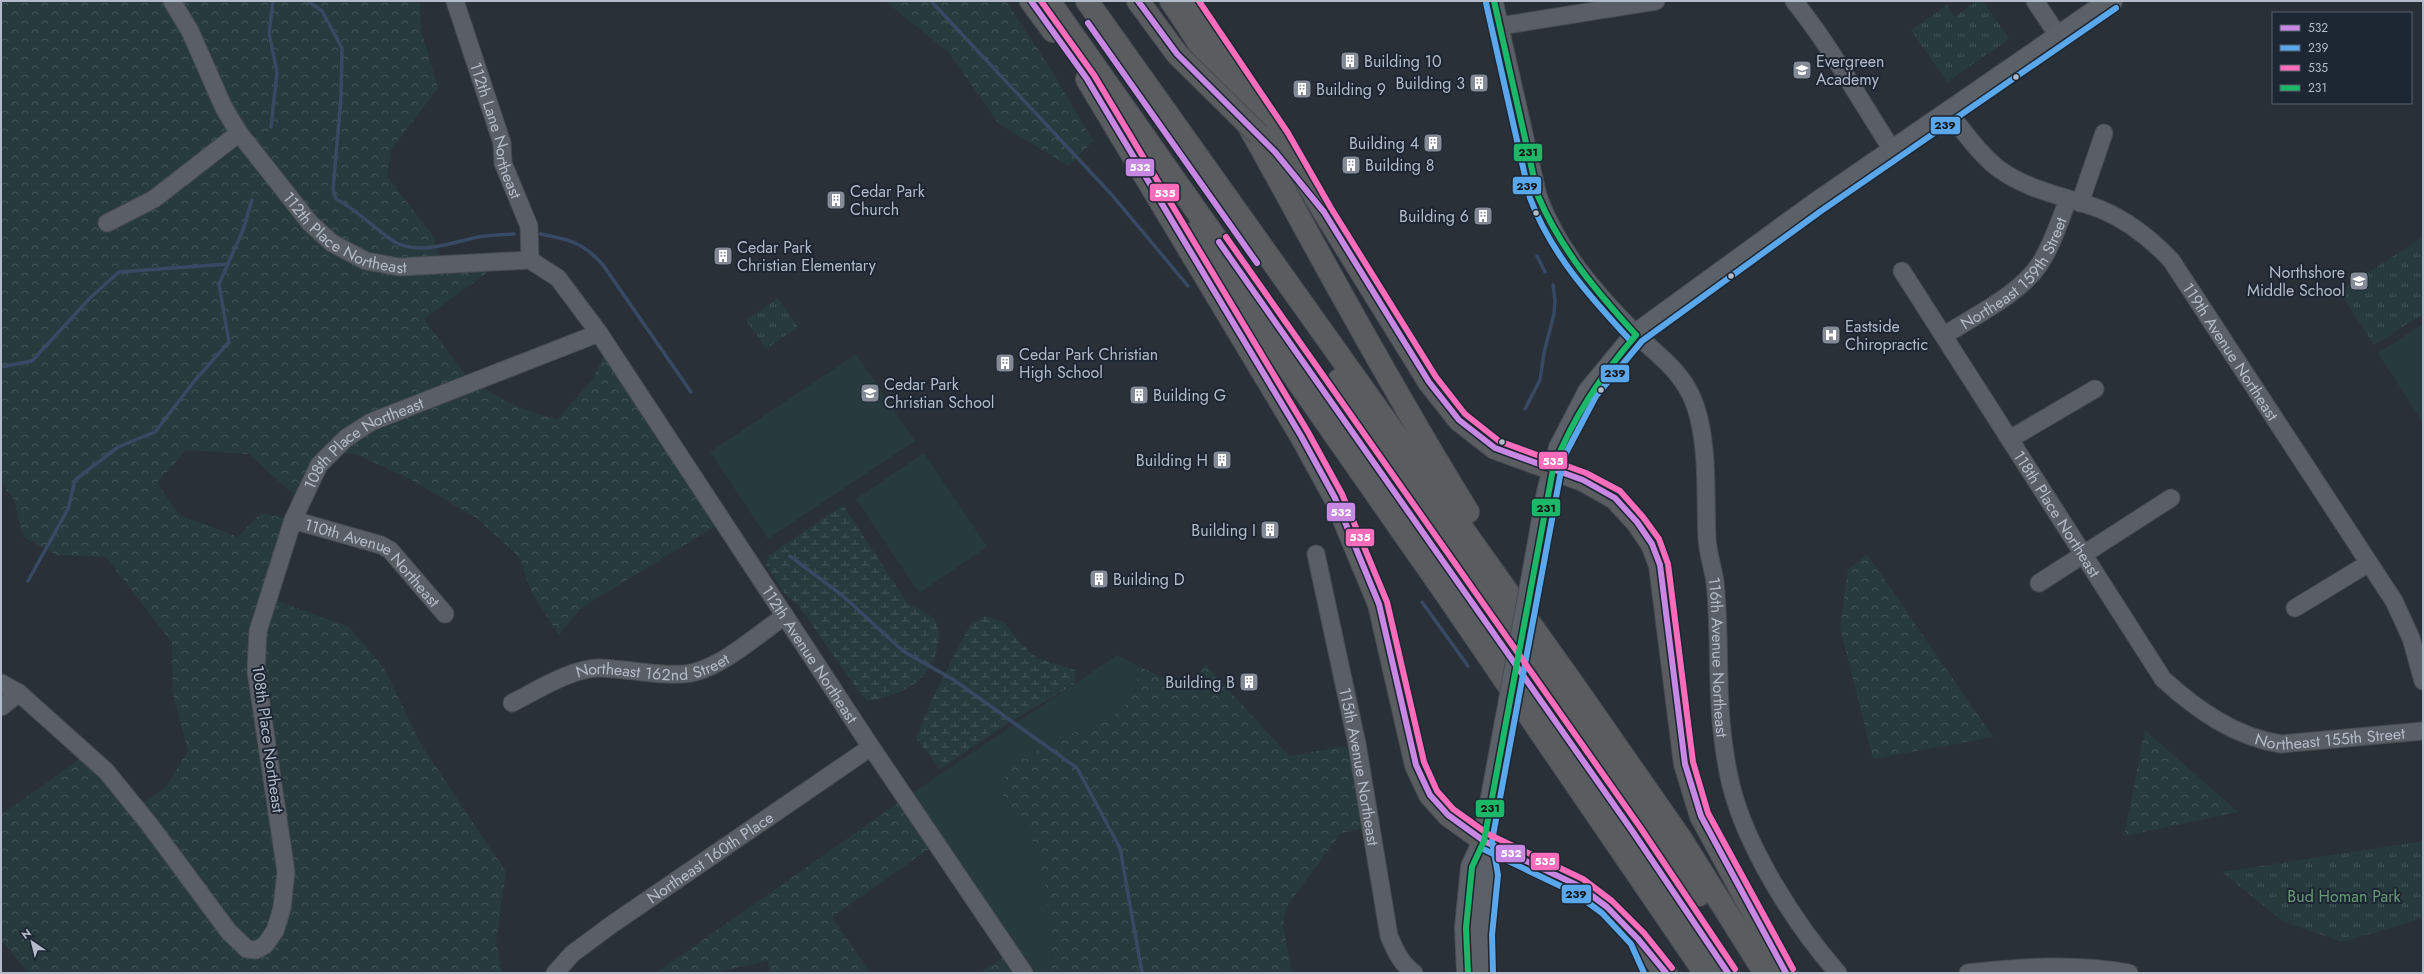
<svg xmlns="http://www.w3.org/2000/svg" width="2424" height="974" font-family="Jost,sans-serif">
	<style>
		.green { fill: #273a3e }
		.forest { fill: url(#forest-crowns) }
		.wetland { fill: url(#wetland-marsh) }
		.park { fill: url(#park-tufts) }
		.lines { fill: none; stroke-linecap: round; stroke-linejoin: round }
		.stream { stroke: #384963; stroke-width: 3.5 }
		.minor-casing { stroke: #484c53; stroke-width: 19 }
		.major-casing { stroke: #484c55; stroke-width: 24 }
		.highway-casing { stroke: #474c53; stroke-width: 24 }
		.minor { stroke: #5a5e66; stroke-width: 17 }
		.major { stroke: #5c6168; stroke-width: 22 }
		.highway { stroke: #5a5d60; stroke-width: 22 }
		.major-bridge-casing { stroke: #484c55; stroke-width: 24; stroke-linecap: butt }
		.highway-bridge-casing { stroke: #474c53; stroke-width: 24; stroke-linecap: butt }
		.major-bridge { stroke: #5c6168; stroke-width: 22 }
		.highway-bridge { stroke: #5a5d60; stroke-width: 22 }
		.bus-1-casing { stroke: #1d2633; stroke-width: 9 }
		.bus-2-casing { stroke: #1d2633; stroke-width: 9 }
		.bus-3-casing { stroke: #1d2633; stroke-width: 9 }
		.bus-4-casing { stroke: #1d2633; stroke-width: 9 }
		.bus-1 { stroke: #c787e3; stroke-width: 6 }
		.bus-2 { stroke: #5aa8eb; stroke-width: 6 }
		.bus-3 { stroke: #fb6dba; stroke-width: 6 }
		.bus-4 { stroke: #1ab867; stroke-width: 6 }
		.bus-dot { fill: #b4bcc9; stroke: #1d2633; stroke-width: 1.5 }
		.labels { text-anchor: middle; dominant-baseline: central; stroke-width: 4; stroke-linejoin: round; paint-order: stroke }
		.poi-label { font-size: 16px; fill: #b4bcc9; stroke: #1d2633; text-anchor: start }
		.street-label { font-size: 16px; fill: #b4bcc9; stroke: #1d2633 }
		.park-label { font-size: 16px; fill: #6b9a76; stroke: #1d2633 }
		.line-badge { stroke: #1d2633; stroke-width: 1.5 }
		.badge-label { font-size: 11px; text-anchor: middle; font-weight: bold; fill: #fff }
		.pale-badge-label { font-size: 11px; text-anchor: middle; font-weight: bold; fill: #111 }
	</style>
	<defs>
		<pattern id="forest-crowns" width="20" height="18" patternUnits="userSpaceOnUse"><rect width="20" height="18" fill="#273a3e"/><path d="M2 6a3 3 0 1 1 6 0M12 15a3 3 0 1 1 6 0" fill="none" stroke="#445559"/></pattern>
		<pattern id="wetland-marsh" width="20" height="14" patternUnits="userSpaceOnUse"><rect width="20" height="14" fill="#273a3e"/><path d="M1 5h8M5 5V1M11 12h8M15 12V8" fill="none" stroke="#445559"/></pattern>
		<pattern id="park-tufts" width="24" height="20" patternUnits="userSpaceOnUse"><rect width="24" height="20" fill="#273a3e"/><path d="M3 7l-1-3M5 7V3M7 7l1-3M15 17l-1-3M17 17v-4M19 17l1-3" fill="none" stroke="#445559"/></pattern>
	</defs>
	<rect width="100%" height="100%" fill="#2a3038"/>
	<g class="green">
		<polygon points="2423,324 2423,423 2378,353"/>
		<polygon points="856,354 915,441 768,539 710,452"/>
		<polygon points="924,453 987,547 919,593 856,499"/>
		<polygon points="1117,655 1140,667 1134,695 1114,716 1056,740 1003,798 1030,833 1044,878 1051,931 1052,973 1024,973 905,798"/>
	</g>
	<g class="forest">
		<polygon points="1,1 420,1 421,30 438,88 391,150 387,176 433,236 442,266 500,263 424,319 469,380 511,404 557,420 592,380 608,347 723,522 582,607 559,635 532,593 519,557 478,519 408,478 358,455 327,450 305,502 285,487 249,454 186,450 157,483 179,515 238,537 261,513 293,520 272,599 349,627 384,668 422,746 506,872 496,941 502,973 29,973 1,940 1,815 84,756 133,810 166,787 188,751 173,695 172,643 106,557 57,555 23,537 14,500 1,482"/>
		<polygon points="885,1 1006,1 1052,71 1093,141 1069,166 999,124 949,53"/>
		<polygon points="1867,554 1993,737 1873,759 1840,627 1848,570"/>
		<polygon points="1205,664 1289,756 1357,744 1370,827 1341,833 1287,906 1283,923 1292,973 1052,973 1051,931 1044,878 1030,833 1003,798 1003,780 1017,763 1056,740 1114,716 1134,695 1140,667 1191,691"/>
		<polygon points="2145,730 2238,812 2124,836"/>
		<polygon points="905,798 936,844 832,917 870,973 770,973 768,961 713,973 656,973"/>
		<polygon points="1010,953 1024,973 980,973"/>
	</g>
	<g class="wetland">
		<path d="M843,505L908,604C916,608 931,613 936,622C944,641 933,668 918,681C904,692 884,699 867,701L859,692L798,605L783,592L766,565L768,556Z"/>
		<polygon points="985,616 1004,622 1019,642 1037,658 1075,670 1074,684 1007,724 940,769 916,738 933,697 970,625"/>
	</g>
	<g class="park">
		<polygon points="1977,1 1983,1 2009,39 1947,82 1911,30 1947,5 1955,17"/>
		<polygon points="2423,237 2423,314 2374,345 2339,291"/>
		<polygon points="778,298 798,327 766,349 746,320"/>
		<polygon points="2423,841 2423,918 2343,942 2284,922 2222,872"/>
	</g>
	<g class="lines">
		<g class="stream">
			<path d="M308,1L322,11L342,48L341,97L333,190L336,199C358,210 374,229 395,242C420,256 453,242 478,237C490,235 503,235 514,234"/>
			<polyline points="931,1 1112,195 1188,286"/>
			<polyline points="271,127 277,72 269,33 273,1"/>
			<path d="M540,234C568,239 583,242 603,265L691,392"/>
			<polyline points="1537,256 1545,272"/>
			<polyline points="1,367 32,361 90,298 119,272 228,264"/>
			<polyline points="1525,409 1540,380 1544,353 1554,314 1555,300 1553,285"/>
			<polyline points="790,556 843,596 903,651 954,680 1077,768 1120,848 1142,973"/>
			<polyline points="28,581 68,509 75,480 118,447 155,432 196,379 229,342 219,284 243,230 252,200"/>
			<polyline points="1422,602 1468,666"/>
		</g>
		<g class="minor-casing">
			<g id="minor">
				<path id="s1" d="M172,1L190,31L224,108L239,133L310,223L332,243L366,261L399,267L530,260L558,278L599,333L871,747L1024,973"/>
				<path id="s2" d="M455,1L502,143L503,163L529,226L530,260"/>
				<path id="s3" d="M1494,1L1538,196C1557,249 1595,293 1635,333C1659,357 1683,371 1695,405C1709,445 1705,497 1707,539C1708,554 1713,568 1715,582C1720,628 1717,675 1721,721C1723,742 1726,765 1731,785C1746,847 1796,926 1838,973"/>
				<path d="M1794,1C1832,48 1860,101 1893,151"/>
				<polyline points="2035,1 2059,37"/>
				<polyline points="1500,26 1656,1"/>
				<path id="s4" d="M1948,112C1964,131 1979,154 1999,169C2029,191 2065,196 2100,209C2127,220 2151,239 2171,260L2394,601L2411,638L2423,681"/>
				<polyline points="2080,203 2104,133"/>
				<polyline points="107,223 154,199 239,133"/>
				<path id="s5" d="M1902,271L2163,679C2197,710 2235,737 2281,744L2423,731"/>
				<path id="s6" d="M1945,335C1974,316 2020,294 2039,265C2052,246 2059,222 2068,200"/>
				<polyline points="2010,439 2095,389"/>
				<path id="s7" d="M293,520L381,545L390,550L445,614"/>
				<path id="s8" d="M1316,554L1357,744L1389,936C1395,950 1401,964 1414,973"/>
				<polyline points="2039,583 2171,498"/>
				<polyline points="2295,608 2369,563"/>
				<path id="s9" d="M1,683L19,693L106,771L149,824L229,932L247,949L256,950L265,945L275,931L282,908L286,872L256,671L258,631L293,520L319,465L346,438L371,422L599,333"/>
				<path id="s10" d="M512,703C536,691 572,668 599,668C624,668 672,679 695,672C726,664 758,634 785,616"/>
				<polyline points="1,707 19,693"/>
				<path id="s11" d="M555,973L572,954L611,925L871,747"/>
				<path d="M1968,973C2022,967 2075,963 2129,973"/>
			</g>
		</g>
		<g class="major-casing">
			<g id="major">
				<polyline points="1534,570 1548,492 1560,448 1589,392 1636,335 1816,204 2111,1"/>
				<polyline points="1484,841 1490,875 1484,935 1485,973"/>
				<polyline points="1468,973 1466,928 1472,867 1484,841 1506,722"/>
			</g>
		</g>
		<g class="highway-casing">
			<g id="highway">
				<polyline points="1031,1 1053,31"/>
				<polyline points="1049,1 1633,832 1728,973"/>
				<polyline points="1087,1 1573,684 1679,836 1765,973"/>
				<polyline points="1138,1 1177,54"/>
				<path d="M1171,1C1226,80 1270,164 1316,248C1365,337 1415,426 1468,512"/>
				<polyline points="1189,1 1281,137 1324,212 1429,382 1459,420 1495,448 1583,480 1615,498 1637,522 1652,544 1660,565 1685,764 1701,816 1786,973"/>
				<polyline points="1087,79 1301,436 1335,498 1379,604 1416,765 1430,795 1448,815 1484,841 1579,886 1607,907 1638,939 1666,973"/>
				<polyline points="1194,233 1446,594 1705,973"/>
				<polyline points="1339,380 1699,895"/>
			</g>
		</g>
		<use href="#minor" class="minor"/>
		<use href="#major" class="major"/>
		<use href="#highway" class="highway"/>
		<g class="major-bridge-casing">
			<polyline id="major-bridge" points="1506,722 1534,570"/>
		</g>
		<g class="highway-bridge-casing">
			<polyline id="highway-bridge" points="1177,54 1259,135"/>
		</g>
		<use href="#major-bridge" class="major-bridge"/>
		<use href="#highway-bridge" class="highway-bridge"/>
		<g class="bus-1-casing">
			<g id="bus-1">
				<polyline points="1031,1 1087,79 1301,436 1335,498 1379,604 1416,765 1430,795 1448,815 1484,841 1579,886 1607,907 1638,939 1666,973"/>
				<polyline points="1138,1 1177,54 1275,152 1324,212 1429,382 1459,420 1495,448 1583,480 1615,498 1637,522 1652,544 1660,565 1685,764 1701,816 1786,973"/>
				<polyline points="1088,23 1257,263"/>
				<polyline points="1219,242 1633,832 1728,973"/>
			</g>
		</g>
		<g class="bus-2-casing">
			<g id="bus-2">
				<path d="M1486,3L1530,198C1551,254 1590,297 1630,340"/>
				<polyline points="1481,848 1575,893 1602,913 1631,944 1644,973"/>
				<polyline points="1493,973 1492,935 1498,875 1492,841 1561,471 1567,451 1596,396 1642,341 1821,211 2116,8"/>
			</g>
		</g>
		<g class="bus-3-casing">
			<g id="bus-3">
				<polyline points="1041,1 1094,75 1308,432 1342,494 1387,602 1424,762 1437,791 1453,809 1488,834 1583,879 1612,901 1644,933 1672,968"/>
				<polyline points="1199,1 1288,133 1331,208 1436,377 1465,414 1499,441 1586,473 1620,491 1643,517 1659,539 1668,564 1693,762 1708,813 1793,969"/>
				<polyline points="1226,237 1640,827 1735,969"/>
			</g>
		</g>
		<g class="bus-4-casing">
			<g id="bus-4">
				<path d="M1494,1L1538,196C1561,250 1597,292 1636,335"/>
				<path d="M1468,973L1466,928L1472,867L1484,841L1553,469C1572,418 1601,376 1636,335"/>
			</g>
		</g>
		<use href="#bus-1" class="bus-1"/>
		<use href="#bus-2" class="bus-2"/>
		<use href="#bus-3" class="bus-3"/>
		<use href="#bus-4" class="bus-4"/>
	</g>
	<defs>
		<g id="building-square" transform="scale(1)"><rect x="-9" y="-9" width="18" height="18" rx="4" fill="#848b96" stroke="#1d2633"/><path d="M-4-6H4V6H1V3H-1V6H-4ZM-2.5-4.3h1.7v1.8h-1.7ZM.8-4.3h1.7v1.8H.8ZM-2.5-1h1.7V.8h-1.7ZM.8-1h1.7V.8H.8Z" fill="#fff"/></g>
		<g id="school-square" transform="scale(1)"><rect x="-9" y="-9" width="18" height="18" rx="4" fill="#848b96" stroke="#1d2633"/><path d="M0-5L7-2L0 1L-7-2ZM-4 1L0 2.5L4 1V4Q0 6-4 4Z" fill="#fff"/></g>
		<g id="hospital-square" transform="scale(1)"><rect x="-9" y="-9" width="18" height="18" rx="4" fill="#848b96" stroke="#1d2633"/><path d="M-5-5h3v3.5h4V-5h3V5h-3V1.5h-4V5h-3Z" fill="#fff"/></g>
	</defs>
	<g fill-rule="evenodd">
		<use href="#building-square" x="1350" y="61"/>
		<use href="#school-square" x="1802" y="70"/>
		<use href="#building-square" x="1479" y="83"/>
		<use href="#building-square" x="1302" y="89"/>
		<use href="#building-square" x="1433" y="143"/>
		<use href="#building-square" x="1351" y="165"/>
		<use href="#building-square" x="836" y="200"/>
		<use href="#building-square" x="1483" y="216"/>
		<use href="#building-square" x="723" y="256"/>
		<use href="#school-square" x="2359" y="281"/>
		<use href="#hospital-square" x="1831" y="335"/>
		<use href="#building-square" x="1005" y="363"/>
		<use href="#school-square" x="870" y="393"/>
		<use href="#building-square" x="1139" y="395"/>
		<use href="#building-square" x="1222" y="460"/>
		<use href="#building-square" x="1270" y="530"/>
		<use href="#building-square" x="1099" y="579"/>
		<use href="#building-square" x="1249" y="682"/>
	</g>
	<g class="bus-dot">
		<circle cx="2016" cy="77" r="3.5"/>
		<circle cx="1536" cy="213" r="3.5"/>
		<circle cx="1731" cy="276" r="3.5"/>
		<circle cx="1601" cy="390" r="3.5"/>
		<circle cx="1502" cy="442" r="3.5"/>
	</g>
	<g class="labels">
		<g class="poi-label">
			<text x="1364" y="61">Building 10</text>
			<text x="1816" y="61">Evergreen<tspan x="1816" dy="18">Academy</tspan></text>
			<text x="1465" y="83" text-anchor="end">Building 3</text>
			<text x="1316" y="89">Building 9</text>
			<text x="1419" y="143" text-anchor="end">Building 4</text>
			<text x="1365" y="165">Building 8</text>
			<text x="850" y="191">Cedar Park<tspan x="850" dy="18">Church</tspan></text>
			<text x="1469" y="216" text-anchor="end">Building 6</text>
			<text x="737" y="247">Cedar Park<tspan x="737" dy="18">Christian Elementary</tspan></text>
			<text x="2345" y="272" text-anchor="end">Northshore<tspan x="2345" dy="18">Middle School</tspan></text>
			<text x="1845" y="326">Eastside<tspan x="1845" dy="18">Chiropractic</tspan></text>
			<text x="1019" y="354">Cedar Park Christian<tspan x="1019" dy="18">High School</tspan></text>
			<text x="884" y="384">Cedar Park<tspan x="884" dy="18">Christian School</tspan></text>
			<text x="1153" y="395">Building G</text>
			<text x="1208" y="460" text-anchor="end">Building H</text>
			<text x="1256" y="530" text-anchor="end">Building I</text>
			<text x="1113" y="579">Building D</text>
			<text x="1235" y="682" text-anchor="end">Building B</text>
		</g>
		<g class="street-label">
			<text stroke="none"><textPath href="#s2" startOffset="136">112th Lane Northeast</textPath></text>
			<text stroke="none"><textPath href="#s1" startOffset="299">112th Place Northeast</textPath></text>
			<text stroke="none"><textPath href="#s6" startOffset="95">Northeast 159th Street</textPath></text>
			<text stroke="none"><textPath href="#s4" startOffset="383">119th Avenue Northeast</textPath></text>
			<text stroke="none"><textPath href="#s9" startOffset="931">108th Place Northeast</textPath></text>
			<text stroke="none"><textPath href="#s5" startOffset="288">118th Place Northeast</textPath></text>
			<text stroke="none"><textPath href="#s7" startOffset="93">110th Avenue Northeast</textPath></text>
			<text stroke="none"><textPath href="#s1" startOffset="982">112th Avenue Northeast</textPath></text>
			<text stroke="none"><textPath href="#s3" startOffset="718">116th Avenue Northeast</textPath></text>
			<text stroke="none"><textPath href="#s10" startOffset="149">Northeast 162nd Street</textPath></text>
			<text stroke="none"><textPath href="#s5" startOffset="670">Northeast 155th Street</textPath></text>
			<text transform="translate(268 739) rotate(82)">108th Place Northeast</text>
			<text stroke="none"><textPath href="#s8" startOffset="217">115th Avenue Northeast</textPath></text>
			<text stroke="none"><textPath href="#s11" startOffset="194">Northeast 160th Place</textPath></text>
		</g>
		<g class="park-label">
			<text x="2344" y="896">Bud Homan Park</text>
		</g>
	</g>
	<g class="line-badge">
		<rect x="1930" y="116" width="31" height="19" rx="4" fill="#5aa8eb"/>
		<rect x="1513" y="143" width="30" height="19" rx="4" fill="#1ab867"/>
		<rect x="1125" y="158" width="30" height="19" rx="4" fill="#c787e3"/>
		<rect x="1512" y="176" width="30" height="19" rx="4" fill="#5aa8eb"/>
		<rect x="1149" y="183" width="31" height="19" rx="4" fill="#fb6dba"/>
		<rect x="1600" y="364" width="30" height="19" rx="4" fill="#5aa8eb"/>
		<rect x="1538" y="451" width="30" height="19" rx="4" fill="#fb6dba"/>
		<rect x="1531" y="498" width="30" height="19" rx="4" fill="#1ab867"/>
		<rect x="1326" y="502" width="30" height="20" rx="4" fill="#c787e3"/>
		<rect x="1345" y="528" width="30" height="19" rx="4" fill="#fb6dba"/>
		<rect x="1475" y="799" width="30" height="19" rx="4" fill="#1ab867"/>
		<rect x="1495" y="844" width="31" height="19" rx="4" fill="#c787e3"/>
		<rect x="1530" y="852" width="30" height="19" rx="4" fill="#fb6dba"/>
		<rect x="1561" y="884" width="31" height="20" rx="4" fill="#5aa8eb"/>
	</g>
	<g class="badge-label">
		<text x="1140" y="171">532</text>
		<text x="1165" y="197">535</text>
		<text x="1553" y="465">535</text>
		<text x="1341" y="516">532</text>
		<text x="1360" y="541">535</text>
		<text x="1511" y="857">532</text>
		<text x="1545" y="865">535</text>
	</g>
	<g class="pale-badge-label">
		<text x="1945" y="129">239</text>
		<text x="1528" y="156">231</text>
		<text x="1527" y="190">239</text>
		<text x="1615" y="377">239</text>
		<text x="1546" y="512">231</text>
		<text x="1490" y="812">231</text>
		<text x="1576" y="898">239</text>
	</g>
	<rect width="2424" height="974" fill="none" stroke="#b4bcc9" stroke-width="4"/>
	<rect x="2272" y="12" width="140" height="92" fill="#1d2633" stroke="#59626f"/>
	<rect x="2280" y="25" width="20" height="6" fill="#c787e3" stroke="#59626f"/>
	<text x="2308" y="32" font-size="12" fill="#b4bcc9">532</text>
	<rect x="2280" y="45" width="20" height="6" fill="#5aa8eb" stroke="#59626f"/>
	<text x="2308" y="52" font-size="12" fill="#b4bcc9">239</text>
	<rect x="2280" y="65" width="20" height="6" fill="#fb6dba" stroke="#59626f"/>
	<text x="2308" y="72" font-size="12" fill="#b4bcc9">535</text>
	<rect x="2280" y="85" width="20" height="6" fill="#1ab867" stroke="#59626f"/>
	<text x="2308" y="92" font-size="12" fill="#b4bcc9">231</text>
	<g transform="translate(32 942) rotate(325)" stroke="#1d2633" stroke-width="3" paint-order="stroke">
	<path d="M0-3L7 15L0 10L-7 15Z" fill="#b4bcc9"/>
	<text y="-6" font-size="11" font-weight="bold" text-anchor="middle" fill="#b4bcc9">N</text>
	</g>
</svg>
